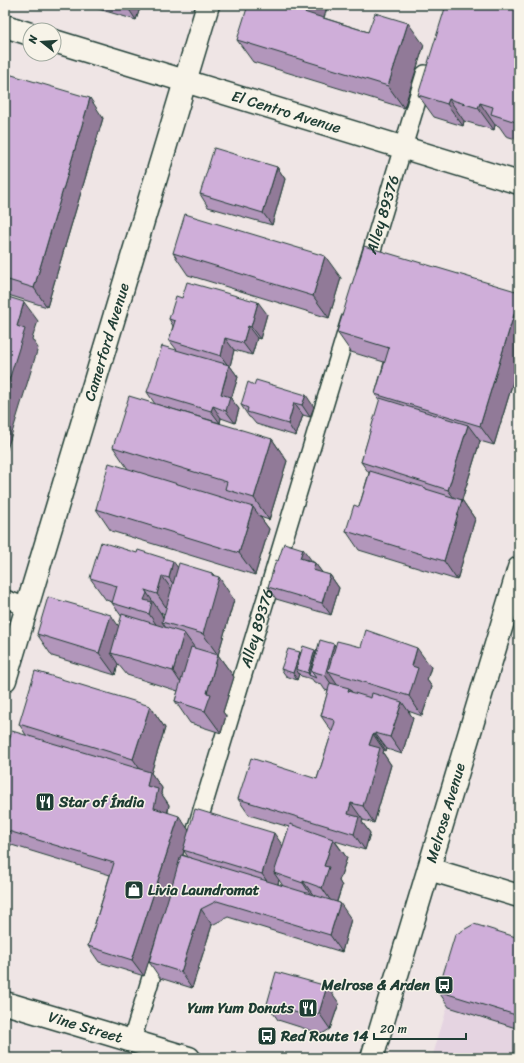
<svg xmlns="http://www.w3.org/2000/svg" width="524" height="1063" font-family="Sriracha,sans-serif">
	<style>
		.built { fill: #e5d4e1 }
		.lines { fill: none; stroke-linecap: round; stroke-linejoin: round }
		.service-casing { stroke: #1f3d34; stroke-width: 20 }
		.minor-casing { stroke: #1f3d34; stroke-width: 25 }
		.secondary-casing { stroke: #1f3d34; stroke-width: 25 }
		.service { stroke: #f7f3e8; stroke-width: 17 }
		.minor { stroke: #f7f3e8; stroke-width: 22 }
		.secondary { stroke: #f7f3e8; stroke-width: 22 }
		.wall { fill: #b296bb; stroke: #1f3d34; fill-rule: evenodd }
		.shaded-wall { fill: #917a98; stroke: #1f3d34 }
		.building { fill: #cfaed9; stroke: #1f3d34 }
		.labels { text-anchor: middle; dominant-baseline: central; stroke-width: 3; stroke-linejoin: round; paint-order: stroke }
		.street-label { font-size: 15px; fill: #1f3d34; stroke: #f7f3e8 }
		.poi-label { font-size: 15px; font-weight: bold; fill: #1f3d34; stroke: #f7f3e8; text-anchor: start }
	</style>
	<rect width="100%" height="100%" fill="#efe5e5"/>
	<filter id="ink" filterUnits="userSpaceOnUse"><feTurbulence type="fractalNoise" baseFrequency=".025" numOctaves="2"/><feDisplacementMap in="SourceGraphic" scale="8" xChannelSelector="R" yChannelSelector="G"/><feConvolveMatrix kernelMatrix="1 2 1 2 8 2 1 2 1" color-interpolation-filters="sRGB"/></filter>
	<g filter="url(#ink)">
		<polygon class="built" points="465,948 519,948 519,1058 432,1058"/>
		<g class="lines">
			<g class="service-casing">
				<g id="service">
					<path id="s1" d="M366,270L425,74"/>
					<polyline points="5,599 27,607"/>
					<path id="s2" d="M195,833L350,320"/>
					<polyline points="132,1040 160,948"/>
				</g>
			</g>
			<g class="minor-casing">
				<g id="minor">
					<polyline points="5,26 30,34"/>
					<path id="s3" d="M54,41L519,183"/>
					<path id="s4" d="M5,680L208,5"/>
					<polyline points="429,869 519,896"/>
				</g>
			</g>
			<g class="secondary-casing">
				<g id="secondary">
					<path id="s5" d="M5,1003L189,1058"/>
					<path id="s6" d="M372,1058L519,568"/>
				</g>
			</g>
			<use href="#service" class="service"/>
			<use href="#minor" class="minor"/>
			<use href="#secondary" class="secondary"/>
		</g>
		<g class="wall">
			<polygon points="85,5 141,5 136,20"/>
			<polygon points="519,9 519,140 506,136 499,126 495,125 494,130 464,121 463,126 434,117 418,95"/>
			<polygon points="324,18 368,32 424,45 404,108 253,62 237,40"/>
			<polygon points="5,73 103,118 47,307 5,294"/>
			<polygon points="277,167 285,179 272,225 208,207 200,194"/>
			<polygon points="173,253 341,278 329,318 188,275"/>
			<polygon points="519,292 519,362 494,445 480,441 462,500 475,519 457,580 359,550 346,531 359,507 369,473 361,462 380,401 375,394 384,362 351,352 337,332"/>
			<polygon points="182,298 267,314 260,339 257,338 252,355 234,350 230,366 238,377 231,399 239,409 235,423 221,418 220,423 155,404 147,392 177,350 169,340 173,326 169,319"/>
			<polygon points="254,385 314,407 310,417 303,415 296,436 256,424 251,418 249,417 241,405"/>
			<polygon points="272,439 287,461 269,520 260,517 269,529 255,575 111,531 96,509 128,469 113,447"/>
			<polygon points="278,561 312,561 315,563 322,573 330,575 339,588 331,615 276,599 268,587"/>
			<path d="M178,567L212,573L234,600L218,655L234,677L223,712L226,716L221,733L190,723L175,701L178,691L127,675L118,664L115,675L52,656L37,634L119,627L122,617L112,603V602L106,600L90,578ZM161,612L164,614L163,618L162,616V615Z"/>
			<path d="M334,644L335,646L431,667L427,680L432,687L422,716L408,711L413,718L402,754L387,749L386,751L384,750L383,753L391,765L374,823L363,820L362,822L370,833L365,850L335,841L347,858L339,881L342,886L337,902L351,919L342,952L228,917L212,925L192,988L160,978L149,962L156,937L144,976L99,962L88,946L110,875L5,843V754L26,735L19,724L150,706L165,728L151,773L162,788L161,793L169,805L168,812L189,830L283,846L289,827L249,815L238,799L317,779L332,732L321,716L328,691L325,690L321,684L314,682L312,679L301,676L299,674L297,680L286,676L281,669L300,652L301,654L316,652ZM184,851L188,857L183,855ZM279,880L283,886L278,884Z"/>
			<polygon points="519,938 519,1029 449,1007 438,991"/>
			<polygon points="339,1003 330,1029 322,1034 278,1020 267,1004"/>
		</g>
		<g class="shaded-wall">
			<polygon points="126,5 141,5 136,20"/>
			<polygon points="306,5 328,5 319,34 304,12"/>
			<polygon points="408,23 424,45 404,108 388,86"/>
			<polygon points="90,98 103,118 47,307 34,288"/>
			<polygon points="449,99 464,121 463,126 447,104"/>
			<polygon points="480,103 495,125 494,130 478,108"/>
			<polygon points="277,167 285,179 272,225 263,213"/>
			<polygon points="325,256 341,278 329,318 313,296"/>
			<polygon points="519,298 519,362 494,445 480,426"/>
			<polygon points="24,302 38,321 32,339 38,348 5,456 5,393 17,326"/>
			<polygon points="258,302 267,314 260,339 251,327"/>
			<polygon points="248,326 257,338 252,355 243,343"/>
			<polygon points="225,338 234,350 230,366 238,377 231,399 239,409 235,423 226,411 221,394 229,367 221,356"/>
			<polygon points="306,395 314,407 310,417 302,405"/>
			<polygon points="294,403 303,415 296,436 288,424"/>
			<polygon points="213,406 221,418 220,423 211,411"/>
			<polygon points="468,425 480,441 460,506 448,490"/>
			<polygon points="272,439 287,461 269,520 254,498"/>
			<polygon points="462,500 475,519 457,580 444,561"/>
			<polygon points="253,507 269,529 255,575 239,553"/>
			<polygon points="303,549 312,561 300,558"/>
			<polygon points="173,561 189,583 184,600 169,578"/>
			<polygon points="315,563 324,575 313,570"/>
			<polygon points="212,573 218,581 219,577 234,600 218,655 234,677 223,712 226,716 221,733 205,711 207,693 218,655 203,634"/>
			<polygon points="330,575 339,588 331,615 322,603"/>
			<polygon points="162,576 178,598 172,616 157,594"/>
			<polygon points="145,590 162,615 162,616 167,623 162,622 166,628 164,636 149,614 144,600"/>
			<polygon points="111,615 126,637 111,653 118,664 115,675 99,653"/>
			<polygon points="184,633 200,655 188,694 173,671"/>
			<polygon points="334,644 348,663 328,671 340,689 338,694 325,675"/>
			<polygon points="417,648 431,667 427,680 432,687 422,716 409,696 412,666"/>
			<polygon points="315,650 320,657 311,671 310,676 308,673"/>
			<polygon points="300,652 304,659 296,669 299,674 297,680 293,673"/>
			<polygon points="349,688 360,704 348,691"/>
			<polygon points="402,702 413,718 402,754 390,737"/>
			<polygon points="150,706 165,728 151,773 162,788 161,793 169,805 165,824 154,808 147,786 148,781 133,759"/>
			<polygon points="375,733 387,749 386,751 375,735"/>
			<polygon points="373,734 384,750 383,753 391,765 374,823 363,806 369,745"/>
			<polygon points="351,803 363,820 362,822 370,833 365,850 354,834 348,814"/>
			<polygon points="179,816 190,832 183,850 184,851 144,976 132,960"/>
			<polygon points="274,833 287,852 274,873 279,880 275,893 262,874"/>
			<polygon points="333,839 347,858 339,881 342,886 335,907 322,888 324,866"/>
			<polygon points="303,881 317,900 316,903 303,883"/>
			<polygon points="340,903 351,919 342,952 330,935"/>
			<polygon points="201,909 212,925 192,988 181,972"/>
			<polygon points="327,986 339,1003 330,1029 319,1013"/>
		</g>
		<g class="building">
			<polygon points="248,5 306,5 304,12 368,32 375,13 408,23 388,86 237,40"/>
			<polygon points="446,5 507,5 519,9 519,123 491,114 493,107 480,103 478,108 449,99 447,104 418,95"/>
			<polygon points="5,73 90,98 34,288 5,279"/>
			<polygon points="214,148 277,167 263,213 200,194"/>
			<polygon points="185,214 325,256 313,296 173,253"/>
			<polygon points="364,246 519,292 519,298 480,426 375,394 389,348 337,332"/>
			<polygon points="187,282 258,302 251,327 248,326 243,343 225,338 221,356 169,340 175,321 169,319 176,296 182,298"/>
			<polygon points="5,296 24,302 17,326 25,329 5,393"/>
			<polygon points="162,346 229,365 221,394 230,397 226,411 213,406 211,411 147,392"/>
			<polygon points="256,380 306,395 302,405 294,403 288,424 247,412 248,408 241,405 248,382 254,385"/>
			<polygon points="129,396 272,439 254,498 225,489 227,482 113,447"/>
			<polygon points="380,398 468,425 448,490 361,462"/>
			<polygon points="109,463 253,507 239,553 96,509"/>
			<polygon points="370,471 426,488 426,489 462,500 444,561 346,531 354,505 359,507"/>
			<polygon points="101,542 137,553 138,550 173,561 169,578 162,576 157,594 145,590 147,593 144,600 152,602 149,614 112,603 117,586 90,578"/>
			<polygon points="284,543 303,549 300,558 315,563 313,570 330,575 322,603 268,587 276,560 278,561"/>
			<polygon points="179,563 212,573 212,575 219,577 203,634 162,622"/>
			<polygon points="48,597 111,615 99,653 37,634"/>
			<polygon points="122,614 184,633 173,671 111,653"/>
			<polygon points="366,630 417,648 412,666 418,668 409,696 328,671 337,641 361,647"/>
			<polygon points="320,640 334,644 325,675 311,671"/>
			<polygon points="303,646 315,650 308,673 296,669"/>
			<polygon points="191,647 218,655 207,693 211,694 205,711 175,701"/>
			<polygon points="288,649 300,652 293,673 281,669"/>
			<polygon points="317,649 318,649 311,671 316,678 309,675"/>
			<polygon points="35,671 150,706 133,759 19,724"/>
			<polygon points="330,683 349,688 348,691 371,698 372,693 402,702 390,737 375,733 375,735 373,734 369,745 380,748 363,806 351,803 348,814 359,817 354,834 238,799 251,758 317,779 335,722 334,720 321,716"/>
			<polygon points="12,731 150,772 147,786 158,789 154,808 179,816 132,960 88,946 114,863 5,830 5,754"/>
			<polygon points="195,809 274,833 262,874 183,850"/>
			<polygon points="290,824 333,839 324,866 329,867 322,888 303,881 303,883 274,873"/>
			<polygon points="181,855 340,903 330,935 217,901 201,909 181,972 149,962"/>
			<polygon points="474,924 519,938 519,1016 438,991 455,935"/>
			<polygon points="276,972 327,986 319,1013 311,1017 267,1004"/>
		</g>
	</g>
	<defs>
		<g id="restaurant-square" transform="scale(1)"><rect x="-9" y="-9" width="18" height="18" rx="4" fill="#1f3d34" stroke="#f7f3e8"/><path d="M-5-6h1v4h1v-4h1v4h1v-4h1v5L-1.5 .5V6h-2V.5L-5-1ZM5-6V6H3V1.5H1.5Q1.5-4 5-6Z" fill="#fff"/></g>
		<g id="shop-square" transform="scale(1)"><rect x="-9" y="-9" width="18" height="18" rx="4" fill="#1f3d34" stroke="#f7f3e8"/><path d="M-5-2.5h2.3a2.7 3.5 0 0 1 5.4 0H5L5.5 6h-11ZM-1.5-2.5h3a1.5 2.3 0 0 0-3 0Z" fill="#fff"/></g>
		<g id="bus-square" transform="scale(1)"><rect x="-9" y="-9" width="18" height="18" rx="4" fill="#1f3d34" stroke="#f7f3e8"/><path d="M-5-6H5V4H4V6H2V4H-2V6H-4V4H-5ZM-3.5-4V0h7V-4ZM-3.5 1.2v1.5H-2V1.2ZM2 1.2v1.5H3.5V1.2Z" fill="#fff"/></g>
	</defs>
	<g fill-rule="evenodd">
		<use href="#restaurant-square" x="45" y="802"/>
		<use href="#shop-square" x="134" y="890"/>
		<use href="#bus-square" x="444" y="985"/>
		<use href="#restaurant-square" x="308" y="1008"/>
		<use href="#bus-square" x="267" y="1036"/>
	</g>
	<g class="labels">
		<g class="street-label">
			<text stroke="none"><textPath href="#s3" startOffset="243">El Centro Avenue</textPath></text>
			<text stroke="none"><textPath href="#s1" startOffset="58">Alley 89376</textPath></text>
			<text stroke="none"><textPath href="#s4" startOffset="353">Camerford Avenue</textPath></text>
			<text stroke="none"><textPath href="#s2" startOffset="214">Alley 89376</textPath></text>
			<text stroke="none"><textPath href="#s6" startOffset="256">Melrose Avenue</textPath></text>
			<text stroke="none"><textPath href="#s5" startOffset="84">Vine Street</textPath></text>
		</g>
		<g class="poi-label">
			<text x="59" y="802">Star of Índia</text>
			<text x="148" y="890">Livia Laundromat</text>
			<text x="430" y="985" text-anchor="end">Melrose &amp; Arden</text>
			<text x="294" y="1008" text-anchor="end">Yum Yum Donuts</text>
			<text x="281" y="1036">Red Route 14</text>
		</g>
	</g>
	<rect width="524" height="1063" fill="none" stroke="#f7f3e8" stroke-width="20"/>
	<rect x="10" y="10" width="504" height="1043" fill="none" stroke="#1f3d34" stroke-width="1.5" filter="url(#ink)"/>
	<g transform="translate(42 42) rotate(287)"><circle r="19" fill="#f7f3e8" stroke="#a1aaa0"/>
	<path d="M0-3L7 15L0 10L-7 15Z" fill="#1f3d34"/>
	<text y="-6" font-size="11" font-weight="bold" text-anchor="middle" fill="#1f3d34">N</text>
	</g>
	<path d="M374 1033v6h92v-6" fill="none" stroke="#1f3d34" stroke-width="2"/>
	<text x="380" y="1033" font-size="12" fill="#1f3d34" stroke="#f7f3e8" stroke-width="3" paint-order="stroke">20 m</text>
</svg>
